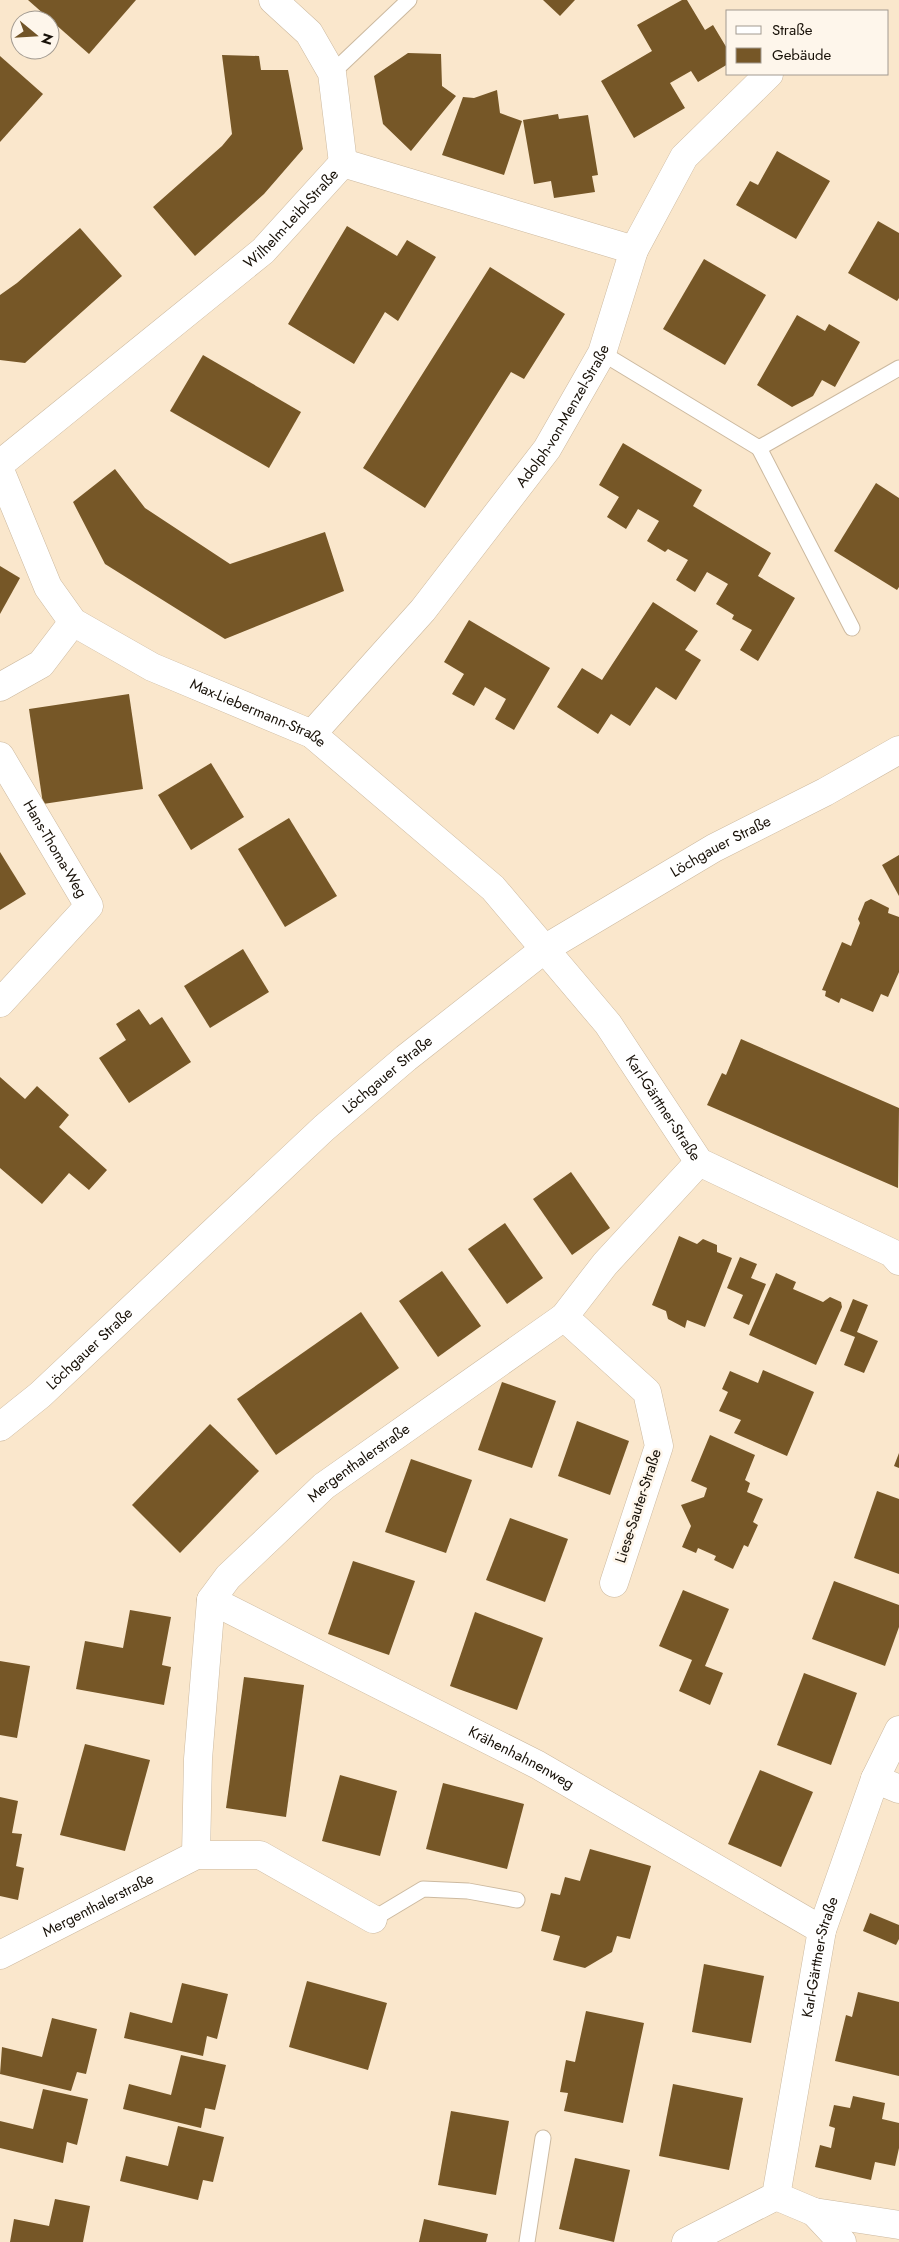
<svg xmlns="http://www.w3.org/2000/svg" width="899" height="2242" font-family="Jost,sans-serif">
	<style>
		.building { fill: #765727 }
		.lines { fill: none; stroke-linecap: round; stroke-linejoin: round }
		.service-casing { stroke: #ccb99f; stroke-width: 17 }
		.minor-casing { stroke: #ccb99f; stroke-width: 29 }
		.secondary-casing { stroke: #ccb99f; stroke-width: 29 }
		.service { stroke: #fff; stroke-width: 15 }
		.minor { stroke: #fff; stroke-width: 28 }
		.secondary { stroke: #fff; stroke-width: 28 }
		.labels { text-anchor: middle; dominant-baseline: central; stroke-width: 5; stroke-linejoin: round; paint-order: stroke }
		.street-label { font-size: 15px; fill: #181108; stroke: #fef6eb }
	</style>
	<rect width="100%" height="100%" fill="#fae7cc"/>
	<g class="building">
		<polygon points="28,0 136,0 89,54"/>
		<polygon points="543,0 575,0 560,16"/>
		<polygon points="682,0 687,0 705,30 713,25 728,50 728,64 698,82 691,71 670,83 685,108 634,138 601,81 652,51 637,25"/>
		<polygon points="408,53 441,54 442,86 456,96 411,151 383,124 374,76"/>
		<polygon points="222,55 259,56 261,70 288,70 303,149 264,194 195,256 153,207 222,146 232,134"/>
		<polygon points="0,56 43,94 0,142"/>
		<polygon points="497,90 500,113 522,121 504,175 442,155 463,97 474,98"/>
		<polygon points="558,114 559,119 588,115 598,175 592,176 595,192 554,198 551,181 534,184 523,120"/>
		<polygon points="777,151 830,181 796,239 736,205 750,181 758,185"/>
		<polygon points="878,221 899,233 899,298 897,301 848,273"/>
		<polygon points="347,226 397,256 407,240 436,257 398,321 385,312 354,364 288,324"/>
		<polygon points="80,228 122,276 25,363 0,360 0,295 17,283"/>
		<polygon points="704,259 766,295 725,365 663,329"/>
		<polygon points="490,267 565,314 524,379 511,372 425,508 363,468"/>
		<polygon points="797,315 825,331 829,324 860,342 835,387 822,380 813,396 792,407 757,385"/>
		<polygon points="203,355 301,412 269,468 170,411"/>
		<polygon points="623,443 702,490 693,506 771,553 758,576 795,598 758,661 740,650 752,630 732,619 734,615 716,604 728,584 707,572 695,592 676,580 688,560 668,549 665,552 647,541 659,521 638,509 626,529 607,517 619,497 599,485"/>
		<polygon points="115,469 145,508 230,564 325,532 344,591 225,639 105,564 73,502"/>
		<polygon points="876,483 899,498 899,587 897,590 834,551"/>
		<polygon points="0,566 20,578 0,614"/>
		<polygon points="653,602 698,631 685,650 701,660 676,700 656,687 630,726 611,714 598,734 557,707 582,668 602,680"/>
		<polygon points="469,620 550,668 514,730 495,719 506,699 485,687 474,706 452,694 464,674 444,662"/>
		<polygon points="129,694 143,789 43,804 29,709"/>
		<polygon points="211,763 244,817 191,850 158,795"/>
		<polygon points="289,818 337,896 285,927 238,849"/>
		<polygon points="0,852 26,894 0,910"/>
		<polygon points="899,855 899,896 882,865"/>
		<polygon points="871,899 889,908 888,913 899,917 899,972 888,997 881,994 873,1012 841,998 839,1003 825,996 826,991 822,990 842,942 851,946 860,923 858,919 865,902"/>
		<polygon points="243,949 269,992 210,1028 184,986"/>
		<polygon points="139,1009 150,1025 162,1017 191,1062 129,1103 99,1058 126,1040 116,1024"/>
		<polygon points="741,1039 899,1108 898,1188 707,1105 722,1073 726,1075"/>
		<polygon points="0,1077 25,1099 37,1086 69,1115 59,1127 107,1170 89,1190 69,1173 42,1204 0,1168"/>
		<polygon points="571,1172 610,1228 572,1255 533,1199"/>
		<polygon points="505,1223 543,1278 507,1304 468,1249"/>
		<polygon points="679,1236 697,1244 703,1239 717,1245 717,1252 732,1258 705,1327 687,1320 685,1328 668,1319 666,1311 652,1305"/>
		<polygon points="740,1257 757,1264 751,1278 766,1284 749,1325 733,1318 743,1295 727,1288"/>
		<polygon points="442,1271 481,1326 438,1357 399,1301"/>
		<polygon points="776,1273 796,1282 793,1289 807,1295 823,1302 830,1297 841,1302 842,1307 816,1365 749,1335"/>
		<polygon points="853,1299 868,1305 857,1332 878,1341 864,1373 844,1365 855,1337 840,1331"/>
		<polygon points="361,1312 399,1368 276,1455 237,1399"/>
		<polygon points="763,1370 814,1392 787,1456 734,1433 741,1420 719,1411 728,1392 722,1389 730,1371 758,1383"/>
		<polygon points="502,1382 556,1401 532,1468 478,1450"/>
		<polygon points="577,1421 629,1441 610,1495 558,1476"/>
		<polygon points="210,1424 259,1471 180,1553 132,1505"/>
		<polygon points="710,1435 755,1455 745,1480 750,1483 747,1492 763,1499 753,1522 758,1525 748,1547 744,1545 733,1569 714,1560 716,1556 698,1548 696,1553 682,1547 691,1526 681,1505 704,1497 707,1488 691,1481"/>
		<polygon points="899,1453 899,1468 894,1466"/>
		<polygon points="411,1459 472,1480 446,1553 385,1532"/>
		<polygon points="877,1491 899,1499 899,1574 854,1558"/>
		<polygon points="510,1518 568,1539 545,1602 486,1580"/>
		<polygon points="353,1561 415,1581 389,1655 328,1634"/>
		<polygon points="834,1581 899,1605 899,1627 885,1666 812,1639"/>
		<polygon points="683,1590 729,1609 705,1666 723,1673 710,1705 679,1691 692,1660 659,1646"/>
		<polygon points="130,1610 171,1617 162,1665 171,1667 164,1705 76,1689 85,1641 123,1648"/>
		<polygon points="475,1612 543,1638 517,1710 450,1686"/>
		<polygon points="0,1661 30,1666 17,1738 0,1735"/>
		<polygon points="804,1673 857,1693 831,1765 777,1745"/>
		<polygon points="244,1677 304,1685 286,1817 226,1808"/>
		<polygon points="85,1744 150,1760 125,1851 60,1835"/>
		<polygon points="760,1770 813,1792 781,1867 728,1844"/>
		<polygon points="340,1775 397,1791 380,1856 322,1841"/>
		<polygon points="443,1783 524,1804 507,1869 426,1849"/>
		<polygon points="0,1797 18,1801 12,1833 22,1834 16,1866 24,1868 18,1900 0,1896"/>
		<polygon points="590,1849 651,1866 630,1939 617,1936 612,1952 585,1968 553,1960 560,1936 541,1931 551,1893 560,1895 565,1877 580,1881"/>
		<polygon points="870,1913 899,1925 899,1939 896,1945 863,1931"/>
		<polygon points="704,1964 764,1976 751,2043 692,2032"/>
		<polygon points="307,1981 387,2003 368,2070 289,2047"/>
		<polygon points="182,1983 228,1994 217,2039 207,2036 203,2056 124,2038 130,2012 172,2023"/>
		<polygon points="858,1992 899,2002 899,2076 835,2061 846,2015 852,2017"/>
		<polygon points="586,2011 644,2023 623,2123 564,2111 568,2093 560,2092 566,2060 575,2062"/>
		<polygon points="52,2018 97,2029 86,2074 77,2072 71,2091 0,2074 2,2047 42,2057"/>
		<polygon points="181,2055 226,2065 215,2110 205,2108 201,2128 123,2109 129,2084 171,2095"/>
		<polygon points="673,2084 743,2098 729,2170 659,2156"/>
		<polygon points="43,2089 88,2099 77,2145 67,2142 63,2163 0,2148 0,2121 33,2129"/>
		<polygon points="853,2096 885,2103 882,2119 899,2123 899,2148 895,2166 875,2162 871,2180 815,2167 820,2145 831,2148 835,2128 829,2126 834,2105 850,2108"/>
		<polygon points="451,2111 509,2121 496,2195 438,2185"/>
		<polygon points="178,2126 224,2137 213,2182 203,2180 198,2200 120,2181 126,2156 168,2166"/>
		<polygon points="575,2158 630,2170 614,2242 559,2229"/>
		<polygon points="55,2199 90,2206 83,2242 10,2242 14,2219 49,2226"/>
		<polygon points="424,2219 488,2234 486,2242 419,2242"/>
	</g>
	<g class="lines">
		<g class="service-casing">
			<g id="service">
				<polyline points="332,73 409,0"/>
				<polyline points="602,353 759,448 899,368"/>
				<polyline points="759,448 852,628"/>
				<polyline points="373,1919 423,1889 468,1891 517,1900"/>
				<polyline points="527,2242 543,2138"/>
			</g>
		</g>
		<g class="minor-casing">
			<g id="minor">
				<polyline points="273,0 309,33 332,73 343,163"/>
				<path id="s1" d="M0,464L263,251L343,163L634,250"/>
				<path id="s2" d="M0,470L48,587L73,622L152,667L312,734L493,888L608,1024L699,1162L892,1253L899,1261"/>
				<polyline points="0,687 41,664 73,622"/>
				<path id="s3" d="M312,734L423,610L547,449L602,353L634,250L684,157L769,74"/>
				<path id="s4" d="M0,756L89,906L0,1003"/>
				<polyline points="564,1317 647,1392 659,1446 614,1583"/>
				<path id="s5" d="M211,1600L538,1765L822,1930"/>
				<polyline points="875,1779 899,1789"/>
				<path id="s6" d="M196,1855L198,1759L211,1600L228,1577L324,1486L564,1317L605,1264L699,1162"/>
				<path id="s7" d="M0,1955L196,1855H260L373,1919"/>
				<polyline points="776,2196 814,2212 899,2225"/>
				<polyline points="814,2212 842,2242"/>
				<path id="s8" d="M686,2242L776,2196L822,1930L875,1779L899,1730"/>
			</g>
		</g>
		<g class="secondary-casing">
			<g id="secondary">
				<path id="s9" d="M0,1427L40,1395L324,1128L406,1058L546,948L714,848L825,792L899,750"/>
			</g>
		</g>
		<use href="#service" class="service"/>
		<use href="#minor" class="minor"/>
		<use href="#secondary" class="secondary"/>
	</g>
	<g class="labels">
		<g class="street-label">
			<text stroke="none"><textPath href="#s1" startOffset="381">Wilhelm-Leibl-Straße</textPath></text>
			<text stroke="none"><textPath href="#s3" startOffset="406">Adolph-von-Menzel-Straße</textPath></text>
			<text stroke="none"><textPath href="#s2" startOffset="376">Max-Liebermann-Straße</textPath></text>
			<text stroke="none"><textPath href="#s9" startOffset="929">Löchgauer Straße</textPath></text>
			<text stroke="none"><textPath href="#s4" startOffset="108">Hans-Thoma-Weg</textPath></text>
			<text stroke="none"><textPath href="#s9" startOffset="524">Löchgauer Straße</textPath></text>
			<text stroke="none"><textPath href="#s2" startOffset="950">Karl-Gärttner-Straße</textPath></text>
			<text stroke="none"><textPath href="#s9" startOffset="119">Löchgauer Straße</textPath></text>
			<text stroke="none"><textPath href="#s6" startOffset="458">Mergenthalerstraße</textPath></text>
			<text transform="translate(638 1506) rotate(-72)">Liese-Sauter-Straße</text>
			<text stroke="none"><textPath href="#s5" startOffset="348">Krähenhahnenweg</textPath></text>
			<text stroke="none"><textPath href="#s7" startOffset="110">Mergenthalerstraße</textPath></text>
			<text stroke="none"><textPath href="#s8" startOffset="344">Karl-Gärttner-Straße</textPath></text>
		</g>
	</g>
	<rect x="726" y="10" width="162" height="65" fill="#fef6eb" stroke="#a29a90"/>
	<rect x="736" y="26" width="25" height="8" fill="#ffffff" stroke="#a29a90"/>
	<text x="772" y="35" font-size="15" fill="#181108">Straße</text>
	<rect x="736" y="48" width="25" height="15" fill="#765727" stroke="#a29a90"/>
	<text x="772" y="60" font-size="15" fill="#181108">Gebäude</text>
	<g transform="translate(35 35) rotate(108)"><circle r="24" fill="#fef6eb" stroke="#a29a90"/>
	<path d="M0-4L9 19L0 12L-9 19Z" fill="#715428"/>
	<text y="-8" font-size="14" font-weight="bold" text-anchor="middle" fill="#181108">N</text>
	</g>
</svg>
